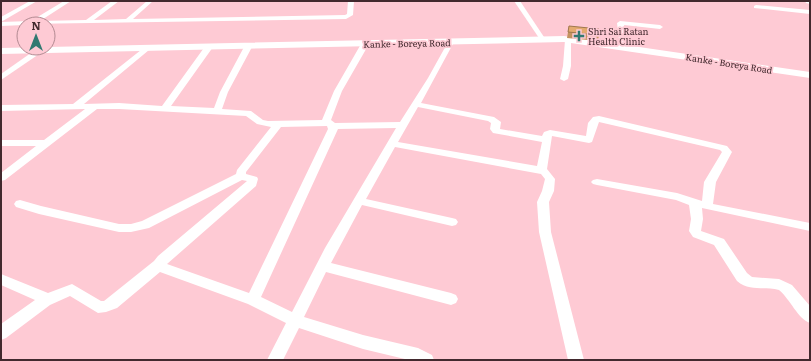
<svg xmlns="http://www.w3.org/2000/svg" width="811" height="361" font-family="Literata,serif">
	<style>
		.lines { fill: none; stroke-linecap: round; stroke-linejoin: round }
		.street { fill: #fff; fill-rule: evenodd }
		.secondary { fill: #fff; fill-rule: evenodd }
		.wall { fill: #c4925f }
		.building { fill: #e4aa6f; stroke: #a0774e }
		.poi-dot { fill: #327971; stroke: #fecad4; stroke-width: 1.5 }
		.labels { text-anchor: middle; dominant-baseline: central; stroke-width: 3.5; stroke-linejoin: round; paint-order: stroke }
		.far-poi-label { font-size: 9px; fill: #42292e; stroke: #fecad4; text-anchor: start }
		.far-street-label { font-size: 9px; fill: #42292e; stroke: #fecad4 }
	</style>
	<rect width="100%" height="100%" fill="#fecad4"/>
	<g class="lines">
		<g class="street">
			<polygon points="30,1 37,1 1,22 1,17"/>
			<polygon points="64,1 71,1 40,21 86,20 112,1 119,1 94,20 126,19 147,1 153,1 133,19 345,15 347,14 348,1 354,1 353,15 346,19 24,24 24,25 1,26 1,22 31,21"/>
			<polygon points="514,1 520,1 546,40 545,41 541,41"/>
			<polygon points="756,5 810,10 810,14 754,8 754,6"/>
			<polygon points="620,21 660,25 663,27 660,29 624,25 628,47 624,49 620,47 617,23"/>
			<polygon points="568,38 571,40 571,66 568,79 564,81 560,79 563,66 565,40"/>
			<path d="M451,40L454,42L421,103L494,117L501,122L500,129L542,136L544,132L550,130L586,136L588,123L593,117L599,116L727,146L732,152L716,182L713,204L810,223V231L702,208L703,219L701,231L724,239L747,273L752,277L779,279L792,285L810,306V323C798,319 790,299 779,290C764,286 750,292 737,281L714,245L693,237L689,231L691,219L689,205L676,200L597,185L593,184L591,182L593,180L597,179L677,193L702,201L704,182L722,152L720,150L599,122L592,142L589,143L552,136L547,169L555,179L554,191L549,202L551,232L584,360H568L539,232L537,202L542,191L545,179L541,174L395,147L366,199L452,218L456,219L458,222L456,225L452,226L362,205L331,263L451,293L456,295L458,299L456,303L451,305L326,272L304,317L363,335L418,348L432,355L434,360H409L363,349L299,328L283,360H267L286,323L248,304L160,272L117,308L106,312L98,313L70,296L50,305L6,338L1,340V324L35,300L1,285V274L48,293L72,284L101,301H104L154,261L158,256L247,181L242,180L149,228L131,232H119L39,214L16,207L14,204L16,201L20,200L41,206L119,224H131L142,221L236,174L237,170L271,127L257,124L246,116L119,109H97L5,180L1,181V173L36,146H1V140H44L85,109L1,111V105L73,104L146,46H149V50L84,104L119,103L162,106L206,45H209L213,47L171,106L214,108L220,92L244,47L248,45L252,47L228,92L222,109L251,111L263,120L268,121L322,120L334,91L361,44L365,42L369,44L342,91L331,120L335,123L400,122L428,78L448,42ZM418,107L488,121L491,123L490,129L493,133L542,142L537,166L398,142ZM327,126L328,129L249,293L167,264L256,186L258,179L257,177L246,174V172L281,127ZM396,128L325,248L292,312L261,297L338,129Z"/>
			<polygon points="38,48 42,48 45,50 1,80 1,74"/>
		</g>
		<g class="secondary">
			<polygon points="805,1 810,1 810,4 806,3"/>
			<polygon points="564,36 810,72 810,78 564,42 1,54 1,48"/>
		</g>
	</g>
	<polygon class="wall" points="569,26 599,35 598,41 567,38"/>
	<polygon class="building" points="569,26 599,29 599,35 568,32"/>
	<path class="poi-dot" d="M577 30h4v4h4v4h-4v4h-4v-4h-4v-4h4z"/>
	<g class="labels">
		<g class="far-poi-label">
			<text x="588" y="31">Shri Sai Ratan<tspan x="588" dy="10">Health Clinic</tspan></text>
		</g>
		<g class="far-street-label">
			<text transform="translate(407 43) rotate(-1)">Kanke - Boreya Road</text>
			<text transform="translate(729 63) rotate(9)">Kanke - Boreya Road</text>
		</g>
	</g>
	<rect width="811" height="361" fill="none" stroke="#42292e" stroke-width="4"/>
	<g transform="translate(36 36)"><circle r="19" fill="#fecad4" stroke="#b38a92"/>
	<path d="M0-3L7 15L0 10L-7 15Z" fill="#327971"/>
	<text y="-6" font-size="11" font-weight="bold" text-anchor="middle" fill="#42292e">N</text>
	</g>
</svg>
